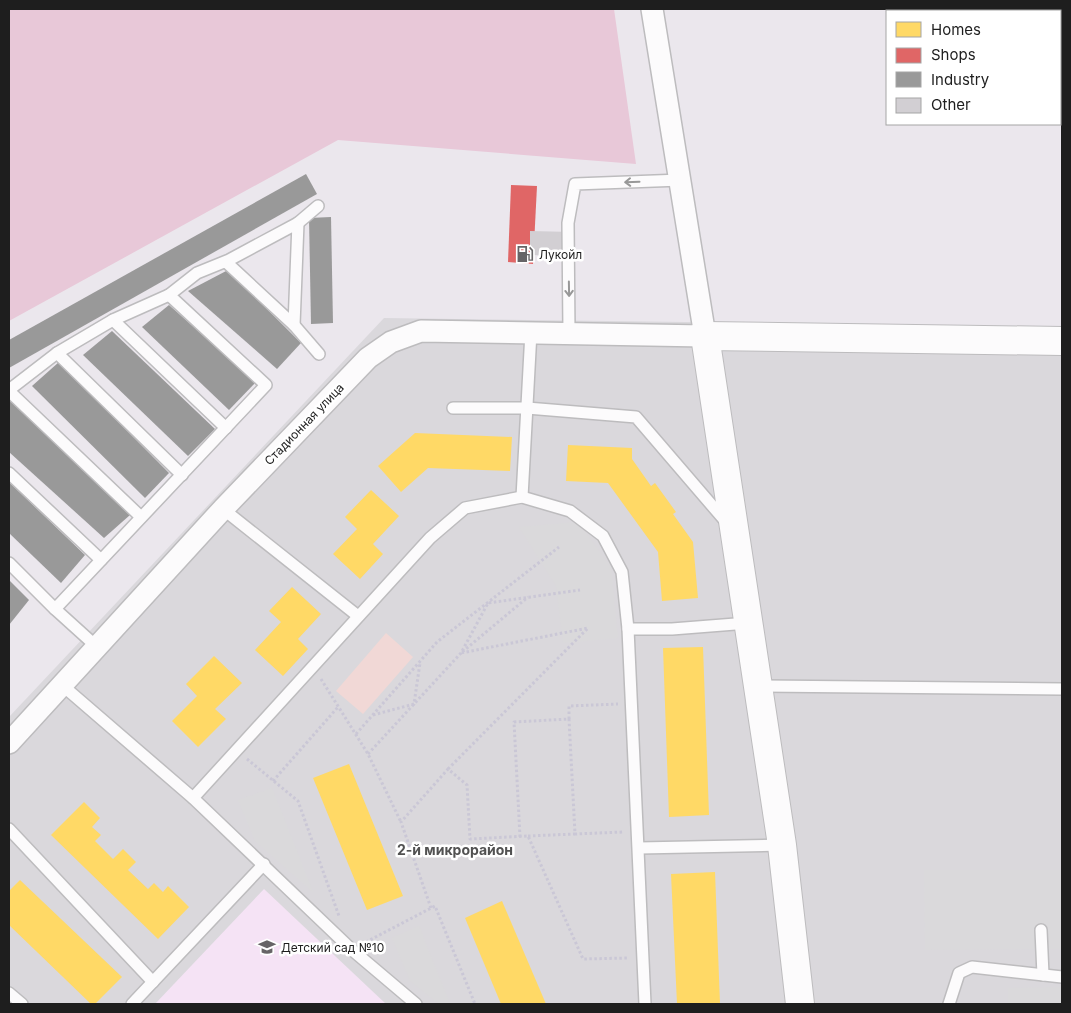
<svg xmlns="http://www.w3.org/2000/svg" width="1071" height="1013" font-family="Inter,sans-serif">
	<style>
		.residential { fill: #dad8dc }
		.education { fill: #f5e3f5 }
		.grass { fill: #e8c8d8 }
		.park { fill: #f1d8d6 }
		.parking { fill: #dad9db }
		.homes { fill: #ffd966 }
		.shops { fill: #e06666 }
		.industry { fill: #999 }
		.building { fill: #d2cfd3 }
		.lines { fill: none; stroke-linecap: round; stroke-linejoin: round }
		.service-casing { stroke: #bdbcbe; stroke-width: 14 }
		.minor-casing { stroke: #bdbcbe; stroke-width: 24 }
		.tertiary-casing { stroke: #bdbcbe; stroke-width: 30 }
		.path { stroke: #cac7d6; stroke-width: 3; stroke-dasharray: 2.5 2.5; stroke-linecap: butt }
		.service { stroke: #fcfbfc; stroke-width: 11 }
		.minor { stroke: #fcfbfc; stroke-width: 21 }
		.tertiary { stroke: #fcfbfc; stroke-width: 28 }
		.oneway { stroke: #989898 }
		.labels { text-anchor: middle; dominant-baseline: central; stroke-width: 5; stroke-linejoin: round; paint-order: stroke }
		.poi-label { font-size: 12px; fill: #1e1e1e; stroke: #fff; text-anchor: start }
		.street-label { font-size: 12px; fill: #1e1e1e; stroke: #fff }
		.neighbourhood-label { font-size: 14px; font-weight: bold; fill: #515151; stroke: #fff }
	</style>
	<rect width="100%" height="100%" fill="#ebe7ed"/>
	<polygon class="residential" points="384,318 1062,327 1062,1004 9,1004 9,717"/>
	<polygon class="education" points="264,889 386,1004 155,1004"/>
	<polygon class="grass" points="9,9 614,9 636,164 338,140 9,321"/>
	<polygon class="park" points="386,633 413,657 363,714 336,691"/>
	<g class="parking">
		<polygon points="578,522 611,567 618,638 563,643 556,586 519,527"/>
		<polygon points="272,788 313,892 255,841 238,800"/>
		<polygon points="924,870 1062,870 1062,949 925,950"/>
		<polygon points="419,926 450,1004 439,1004 410,981 392,938"/>
		<polygon points="1062,987 1062,1004 1008,1004 1008,988"/>
	</g>
	<g class="homes">
		<polygon points="415,433 512,437 510,471 428,468 401,492 378,466"/>
		<polygon points="568,445 632,448 632,459 651,486 655,483 676,512 673,514 693,542 698,598 662,601 658,552 608,483 566,481"/>
		<polygon points="371,490 399,516 373,544 383,554 360,579 333,554 357,529 345,517"/>
		<polygon points="292,587 321,614 298,639 308,649 283,676 255,650 281,622 269,611"/>
		<polygon points="703,647 709,815 669,817 663,648"/>
		<polygon points="214,656 242,683 215,709 226,719 198,747 172,721 197,696 186,684"/>
		<polygon points="349,764 403,896 367,910 313,778"/>
		<polygon points="84,802 100,818 92,827 101,835 95,841 113,859 123,849 136,862 128,870 148,889 154,883 163,892 168,886 189,907 158,939 51,835"/>
		<polygon points="715,872 720,1004 677,1004 671,874"/>
		<polygon points="20,880 122,977 95,1004 91,1004 9,925 9,891"/>
		<polygon points="502,901 546,1004 501,1004 465,918"/>
	</g>
	<polygon class="shops" points="511,185 537,186 533,264 508,262"/>
	<g class="industry">
		<polygon points="306,174 317,194 9,368 9,340"/>
		<polygon points="331,217 333,323 311,324 309,218"/>
		<polygon points="228,270 301,343 277,369 188,291"/>
		<polygon points="169,305 256,382 229,410 142,327"/>
		<polygon points="112,331 215,429 188,456 83,355"/>
		<polygon points="59,362 169,473 145,498 32,386"/>
		<polygon points="9,398 130,515 104,538 9,452"/>
		<polygon points="9,482 85,555 61,583 9,533"/>
		<polygon points="9,580 29,600 9,625"/>
	</g>
	<polygon class="building" points="530,231 573,232 573,256 530,255"/>
	<g class="lines">
		<g class="service-casing">
			<g id="service">
				<polyline points="298,223 318,206"/>
				<polyline points="113,320 226,428"/>
				<polyline points="294,325 319,354"/>
				<polyline points="569,333 568,223 575,184 681,180"/>
				<polyline points="57,353 182,475"/>
				<polyline points="9,390 57,353 113,320 169,295"/>
				<polyline points="9,391 141,517"/>
				<polyline points="453,408 527,408 636,417 727,523"/>
				<polyline points="9,473 101,560"/>
				<polyline points="522,497 531,332"/>
				<polyline points="223,509 358,616"/>
				<polyline points="9,563 55,609 97,647"/>
				<polyline points="55,609 266,385 169,295 197,273 229,260 298,223 294,325 226,262"/>
				<polyline points="628,629 672,629 748,623"/>
				<polyline points="62,685 193,798 351,949 416,1004"/>
				<polyline points="758,686 1062,689"/>
				<polyline points="193,798 430,538 465,508 522,497 570,511 603,536 622,572 628,629 645,1004"/>
				<polyline points="9,829 153,982"/>
				<polyline points="639,848 782,845"/>
				<polyline points="1041,930 1043,975"/>
				<polyline points="9,993 22,1004"/>
				<polyline points="132,1004 264,864"/>
				<polyline points="949,1004 959,973 972,967 1062,977"/>
			</g>
		</g>
		<g class="minor-casing">
			<polyline id="minor" points="9,743 223,509 368,358 391,342 421,331 705,336 652,9"/>
		</g>
		<g class="tertiary-casing">
			<polyline id="tertiary" points="800,1004 782,845 705,336 1062,341"/>
		</g>
		<g class="path">
			<polyline points="321,679 368,754 401,822"/>
			<polyline points="373,715 414,704 420,663"/>
			<polyline points="569,719 569,706 618,704"/>
			<polyline points="356,734 437,642 559,547"/>
			<polyline points="368,754 461,653 488,603 580,590"/>
			<polyline points="247,759 298,801 339,916"/>
			<polyline points="448,769 588,628 461,653 528,597"/>
			<polyline points="273,781 338,707"/>
			<polyline points="528,836 575,834"/>
			<polyline points="520,837 514,722 569,719 575,834 623,832"/>
			<polyline points="431,908 401,822 448,769 467,785 470,839 528,836 583,959 628,958"/>
			<polyline points="366,942 435,906 475,1004"/>
		</g>
		<use href="#service" class="service"/>
		<use href="#minor" class="minor"/>
		<use href="#tertiary" class="tertiary"/>
	</g>
	<defs><path id="oneway-shaft" d="M-6 0H5M1.5-3L5.5 0L1.5 3" fill="none" stroke-width="1.6" stroke-linecap="round" stroke-linejoin="round" transform="scale(1.25)"/></defs>
	<g class="oneway">
		<use href="#oneway-shaft" transform="translate(632 182) rotate(178)"/>
		<use href="#oneway-shaft" transform="translate(569 289) rotate(89)"/>
	</g>
	<defs>
		<g id="fuel-bare" transform="scale(1.35)"><path d="M-5.5-6h7V0h2V4h1.3V-2.5L3-4.5l.8-.8L6-3V5H2.5V1h-1V6h-7ZM-4.2-4.7v3.2H.2V-4.7Z" fill="#666466" stroke="#fff" stroke-width="2.5" paint-order="stroke"/></g>
		<g id="school-bare" transform="scale(1.35)"><path d="M0-5L7-2L0 1L-7-2ZM-4 1L0 2.5L4 1V4Q0 6-4 4Z" fill="#666466" stroke="#fff" stroke-width="2.5" paint-order="stroke"/></g>
	</defs>
	<g fill-rule="evenodd">
		<use href="#fuel-bare" x="525" y="254"/>
		<use href="#school-bare" x="267" y="947"/>
	</g>
	<g class="labels">
		<g class="poi-label">
			<text x="539" y="254">Лукойл</text>
			<text x="281" y="947">Детский сад №10</text>
		</g>
		<g class="street-label">
			<text transform="translate(304 424) rotate(-46)">Стадионная улица</text>
		</g>
		<g class="neighbourhood-label">
			<text x="455" y="849">2-й микрорайон</text>
		</g>
	</g>
	<rect width="1071" height="1013" fill="none" stroke="#1e1e1e" stroke-width="20"/>
	<rect x="886" y="10" width="175" height="115" fill="#ffffff" stroke="#a5a5a5"/>
	<rect x="896" y="22" width="25" height="15" fill="#ffd966" stroke="#a5a5a5"/>
	<text x="931" y="35" font-size="15" fill="#1e1e1e">Homes</text>
	<rect x="896" y="48" width="25" height="15" fill="#e06666" stroke="#a5a5a5"/>
	<text x="931" y="60" font-size="15" fill="#1e1e1e">Shops</text>
	<rect x="896" y="72" width="25" height="15" fill="#999999" stroke="#a5a5a5"/>
	<text x="931" y="85" font-size="15" fill="#1e1e1e">Industry</text>
	<rect x="896" y="98" width="25" height="15" fill="#d2cfd3" stroke="#a5a5a5"/>
	<text x="931" y="110" font-size="15" fill="#1e1e1e">Other</text>
</svg>
